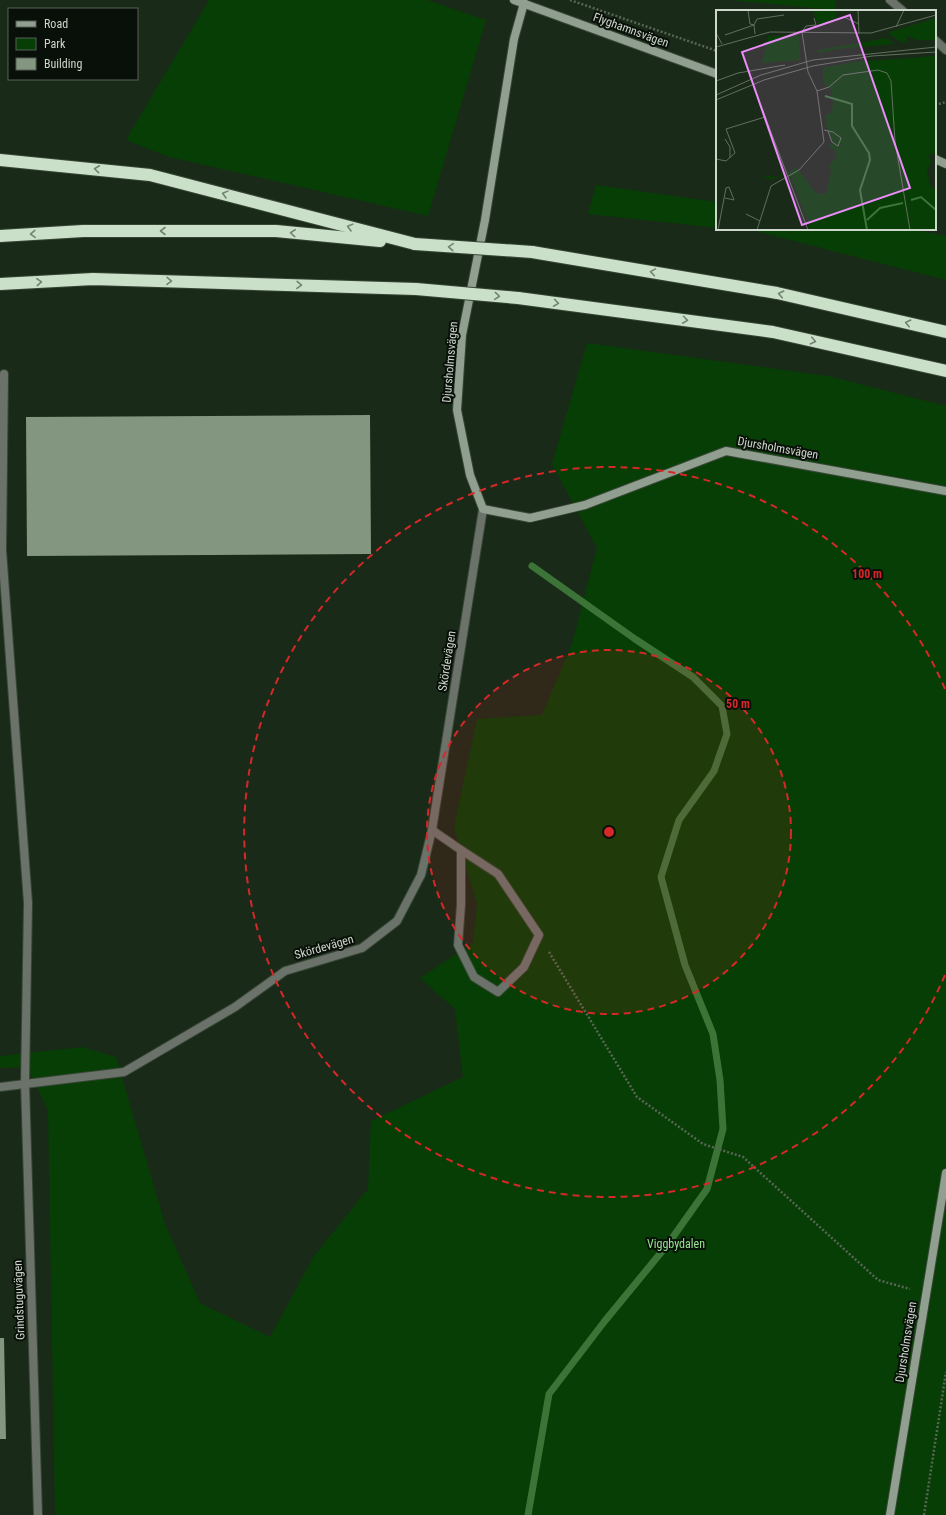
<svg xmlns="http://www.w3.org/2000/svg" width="946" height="1515" font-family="'Roboto Condensed',sans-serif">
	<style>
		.green { fill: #073e05 }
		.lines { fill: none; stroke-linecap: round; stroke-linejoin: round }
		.stream { stroke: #3c7438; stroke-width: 7 }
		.building { fill: #829680 }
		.lane-casing { stroke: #374635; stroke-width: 10 }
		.street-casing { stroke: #374635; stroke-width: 10 }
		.secondary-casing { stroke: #374635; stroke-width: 10 }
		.highway-casing { stroke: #374635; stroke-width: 14 }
		.path { stroke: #586656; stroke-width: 2.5; stroke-dasharray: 2 2; stroke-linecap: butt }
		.lane { stroke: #6a7269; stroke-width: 8 }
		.street { stroke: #6a7269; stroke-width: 8 }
		.secondary { stroke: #919f90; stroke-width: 8 }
		.highway { stroke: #cbe0c9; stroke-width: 12 }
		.highway-bridge-casing { stroke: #374635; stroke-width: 14; stroke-linecap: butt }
		.highway-bridge { stroke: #cbe0c9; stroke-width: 12 }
		.oneway { stroke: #748273 }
		.ring { fill: none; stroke: #d62828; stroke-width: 2; stroke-dasharray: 7 5 }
		.labels { text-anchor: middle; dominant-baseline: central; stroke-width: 4; stroke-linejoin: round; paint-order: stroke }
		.street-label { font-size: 12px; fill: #cdd7cc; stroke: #091009 }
		.park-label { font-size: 12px; fill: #97e590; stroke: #091009 }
		.inset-river { fill: none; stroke: #3c7438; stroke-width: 2 }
		.inset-road { fill: none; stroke: #626f60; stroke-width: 1 }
		.view { fill: #ec8cfa; fill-opacity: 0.15; stroke: #ec8cfa; stroke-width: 2 }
		.inset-edge { fill: none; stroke: #cdd7cc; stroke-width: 2 }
		.centre { fill: #d62828; stroke: #091009; stroke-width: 2 }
		.ring-label { font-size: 12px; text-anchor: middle; font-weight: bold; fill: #d62828; stroke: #091009; stroke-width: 4; stroke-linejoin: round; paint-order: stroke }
	</style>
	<rect width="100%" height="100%" fill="#1a2a18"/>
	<g class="green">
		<polygon points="209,0 427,0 486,20 428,216 169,157 126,140"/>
		<polygon points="729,0 836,0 835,10"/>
		<polygon points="596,185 717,202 717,228 588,214"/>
		<polygon points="731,229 911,229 946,236 946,280 755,231"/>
		<polygon points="587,343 828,376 946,406 946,1515 55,1515 48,1110 27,1067 0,1068 0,1056 82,1047 116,1057 165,1224 200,1303 270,1337 314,1256 368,1189 371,1121 463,1077 455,1009 420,978 473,943 477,904 454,827 477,719 542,715 572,644 597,548 552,464"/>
	</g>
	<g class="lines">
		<polyline class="stream" points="528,1515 549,1394 604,1322 668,1244 707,1189 723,1129 720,1080 713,1034 685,965 661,877 679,820 714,771 727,734 722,706 693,677 635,639 532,566"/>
	</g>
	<g class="building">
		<polygon points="370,415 371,554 27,556 26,417"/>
		<polygon points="0,1338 4,1338 6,1439 0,1439"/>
	</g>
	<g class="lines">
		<g class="lane-casing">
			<g id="lane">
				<polyline points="890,0 903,11"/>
				<polyline points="935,40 946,50"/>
			</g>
		</g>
		<g class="street-casing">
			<g id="street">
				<polyline points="4,374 2,550 28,903 25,1083 38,1515"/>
				<polyline points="432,830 461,850 498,874 539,935 524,967 498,992 474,977 458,945 461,905 461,850"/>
				<polyline points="0,1087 124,1072 235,1007 285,971 362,948 397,921 421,875 432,830 483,509"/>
			</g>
		</g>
		<g class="secondary-casing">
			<g id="secondary">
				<polyline points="514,0 717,74"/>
				<polyline points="524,3 514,39 485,220 462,335 457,410 470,475 483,509 530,518 585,505 726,451 946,491"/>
				<polyline points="935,159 946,164"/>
				<polyline points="890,1515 946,1173"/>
			</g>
		</g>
		<g class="highway-casing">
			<g id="highway">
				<polyline points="0,160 150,175 415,244"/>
				<polyline points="0,236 83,231 276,231 380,241"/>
				<polyline points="532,252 777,293 946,332"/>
				<polyline points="0,284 93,279 416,289"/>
				<polyline points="518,298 773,332 946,371"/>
			</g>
		</g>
		<g class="path">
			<polyline points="570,0 717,51"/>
			<polyline points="935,105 946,102"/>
			<polyline points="549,952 637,1097 703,1144 743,1157 878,1280 910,1289"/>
			<polyline points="924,1515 946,1372"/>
		</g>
		<use href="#lane" class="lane"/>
		<use href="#street" class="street"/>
		<use href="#secondary" class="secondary"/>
		<use href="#highway" class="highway"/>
		<g class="highway-bridge-casing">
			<g id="highway-bridge">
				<polyline points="415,244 532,252"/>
				<polyline points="416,289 518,298"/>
			</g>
		</g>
		<use href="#highway-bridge" class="highway-bridge"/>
	</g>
	<defs><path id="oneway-chevron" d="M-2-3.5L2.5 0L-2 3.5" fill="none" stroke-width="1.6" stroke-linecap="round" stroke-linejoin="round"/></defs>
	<g class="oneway">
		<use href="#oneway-chevron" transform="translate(97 169) rotate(-174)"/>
		<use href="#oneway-chevron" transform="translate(225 194) rotate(-165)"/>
		<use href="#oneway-chevron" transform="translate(350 227) rotate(-165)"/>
		<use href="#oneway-chevron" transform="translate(163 231) rotate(-180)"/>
		<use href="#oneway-chevron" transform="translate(293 233) rotate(-175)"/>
		<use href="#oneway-chevron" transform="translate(33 234) rotate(177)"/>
		<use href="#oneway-chevron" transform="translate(451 247) rotate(-176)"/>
		<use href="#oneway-chevron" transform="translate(653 272) rotate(-171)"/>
		<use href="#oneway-chevron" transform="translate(169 281) rotate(2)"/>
		<use href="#oneway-chevron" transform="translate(39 282) rotate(-3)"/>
		<use href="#oneway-chevron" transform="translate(299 285) rotate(2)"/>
		<use href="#oneway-chevron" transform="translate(781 294) rotate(-168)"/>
		<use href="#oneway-chevron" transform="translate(497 296) rotate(5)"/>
		<use href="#oneway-chevron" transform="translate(556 303) rotate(8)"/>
		<use href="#oneway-chevron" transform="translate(685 320) rotate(8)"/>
		<use href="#oneway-chevron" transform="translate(908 323) rotate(-167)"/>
		<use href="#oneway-chevron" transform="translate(813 341) rotate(13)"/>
	</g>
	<circle cx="609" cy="832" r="182" fill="#d62828" fill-opacity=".12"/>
	<g class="ring">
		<circle cx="609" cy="832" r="182"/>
		<path d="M945 975A365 365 0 1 1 945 689"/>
	</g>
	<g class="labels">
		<g class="street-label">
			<text transform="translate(631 30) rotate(20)">Flyghamnsvägen</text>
			<text transform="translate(450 362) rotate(-85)">Djursholmsvägen</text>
			<text transform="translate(778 448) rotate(10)">Djursholmsvägen</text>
			<text transform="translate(447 661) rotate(-81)">Skördevägen</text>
			<text transform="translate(324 947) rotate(-16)">Skördevägen</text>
			<text transform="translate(19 1300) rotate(-92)">Grindstuguvägen</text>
			<text transform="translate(906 1342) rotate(-81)">Djursholmsvägen</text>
		</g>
		<g class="park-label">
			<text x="676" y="1244">Viggbydalen</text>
		</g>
	</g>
	<g transform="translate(716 10)">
		<rect width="220" height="220" fill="#1a2a18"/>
		<path d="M97,0H119L122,10L102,15ZM220,8V30H201L190,26L191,31L186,33L174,25V22ZM83,25L84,50L46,53L52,26ZM171,28L178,34L122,39L102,43V40ZM220,46V144H213L215,153L211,160L214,175L220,180V220H95L75,167L71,163L56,170L45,165L60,167L81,158L100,183L110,184L115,163L113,155L121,147L118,139L113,137L117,131L111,119L109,106L116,102L117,93L116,81L107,73V58L136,52Z" fill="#073e05"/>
		<path class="inset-river" d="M109,86L136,94V116L153,143L154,150L144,180L151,220M195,190L205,187L220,200M151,210L164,198L187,193"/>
		<path class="inset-road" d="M32,0L34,14L38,15L41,9L68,5M142,0L143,24M128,7L143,14M180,17L188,0M86,22L92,62L101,81L113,77L127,65L162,60L171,63L175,71L179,131L194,220M86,22L90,16L100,15L98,8M0,23L6,34M9,25L38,15L39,24M0,37L54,22L155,23L220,5M0,71L22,63L69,55M0,85L45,65L97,50L220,37M41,85L92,220M0,90L48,70L97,56L156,46L220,42M108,120L117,122L125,128L122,136L116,132L112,121M9,129L14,137V148M0,149L10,151L19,143L10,119L49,107M30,204L44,211M2,220L10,178L13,177L18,190L9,188M41,220L55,176L83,160L108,132L101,81"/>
		<path class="view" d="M134,5L194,178L86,215L26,42Z"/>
		<rect width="220" height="220" class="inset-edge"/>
	</g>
	<circle cx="609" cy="832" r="6" class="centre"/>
	<g class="ring-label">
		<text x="867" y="578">100 m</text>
		<text x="738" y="708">50 m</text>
	</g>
	<rect x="8" y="8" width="130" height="72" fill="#091009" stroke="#576057"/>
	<rect x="16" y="21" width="20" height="6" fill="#919f90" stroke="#576057"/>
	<text x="44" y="28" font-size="12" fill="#cdd7cc">Road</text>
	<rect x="16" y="38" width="20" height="12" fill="#073e05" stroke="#576057"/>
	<text x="44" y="48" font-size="12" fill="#cdd7cc">Park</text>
	<rect x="16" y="58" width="20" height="12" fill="#829680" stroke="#576057"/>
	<text x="44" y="68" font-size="12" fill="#cdd7cc">Building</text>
</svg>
